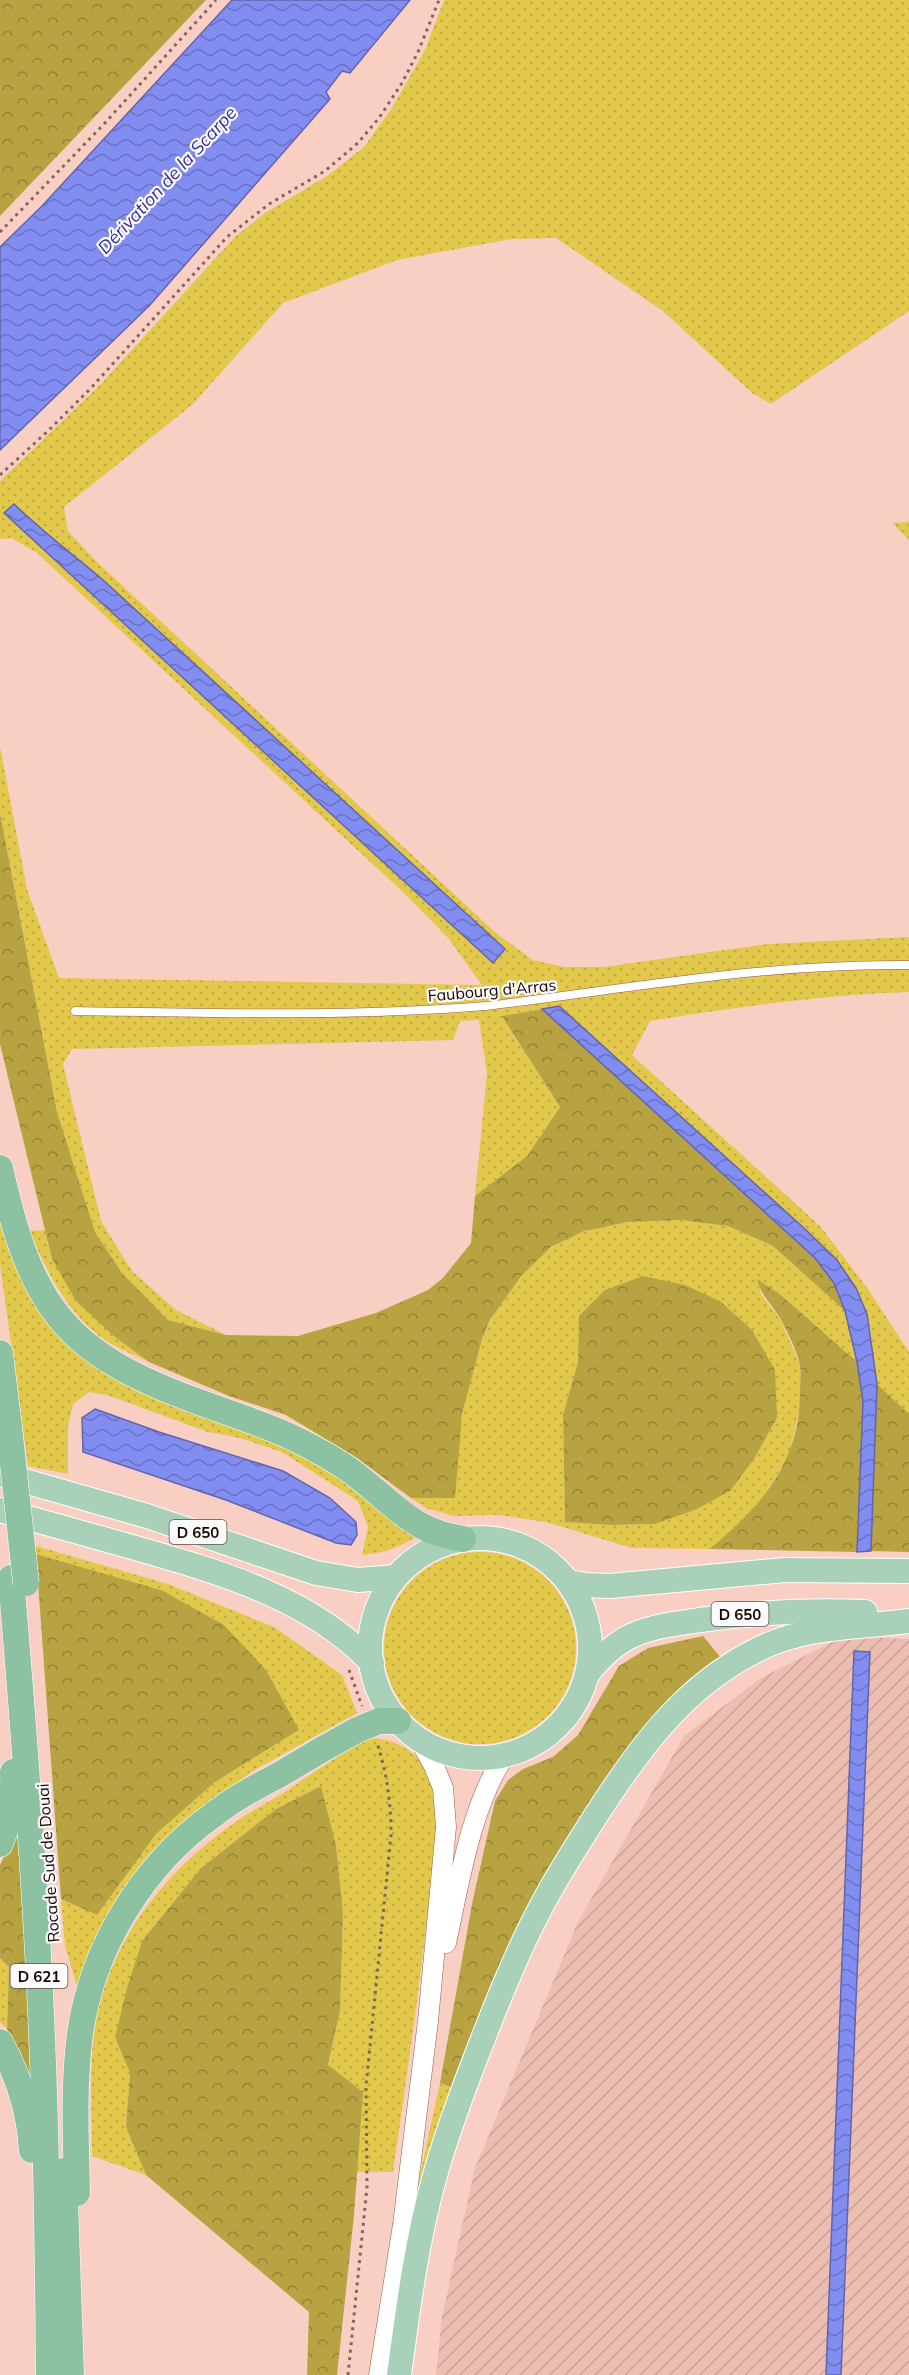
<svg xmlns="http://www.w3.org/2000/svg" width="909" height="2375" font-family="Mulish,sans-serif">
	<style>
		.industrial { fill: url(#industrial-furrows) }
		.green { fill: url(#green-dots); fill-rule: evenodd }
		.forest { fill: url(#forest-crowns) }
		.water { fill: url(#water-waves); stroke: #6364aa; stroke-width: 1.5 }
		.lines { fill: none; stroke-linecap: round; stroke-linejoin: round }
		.service-casing { stroke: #975b49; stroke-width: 9 }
		.tertiary-casing { stroke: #975b49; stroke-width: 21 }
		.primary-casing { stroke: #fff; stroke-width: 26 }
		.trunk-casing { stroke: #fff; stroke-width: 27 }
		.path { stroke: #84655e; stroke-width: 3; stroke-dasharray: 3 4.5; stroke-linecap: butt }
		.service { stroke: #fff; stroke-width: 8 }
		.tertiary { stroke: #fff; stroke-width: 20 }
		.primary { stroke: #a9d1b9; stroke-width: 24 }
		.trunk { stroke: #8cc2a2; stroke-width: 26 }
		.trunk-bridge-casing { stroke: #fff; stroke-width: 27; stroke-linecap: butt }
		.trunk-bridge { stroke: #8cc2a2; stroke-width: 26 }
		.labels { text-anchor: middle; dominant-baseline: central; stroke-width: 4.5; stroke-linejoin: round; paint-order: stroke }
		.shield { fill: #fbfbfb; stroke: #5e4f4d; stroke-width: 1.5 }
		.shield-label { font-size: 15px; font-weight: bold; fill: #1b0502 }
		.street-label { font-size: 16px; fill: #1b0502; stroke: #fbfbfb }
		.water-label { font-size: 18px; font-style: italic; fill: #332a9e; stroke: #fbfbfb }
	</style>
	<defs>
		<pattern id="industrial-furrows" width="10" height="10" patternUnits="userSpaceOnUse" patternTransform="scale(1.5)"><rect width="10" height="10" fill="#ecbeb1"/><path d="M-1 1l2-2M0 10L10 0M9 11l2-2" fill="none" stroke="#caa297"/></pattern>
		<pattern id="green-dots" width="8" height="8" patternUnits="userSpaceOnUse" patternTransform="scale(1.5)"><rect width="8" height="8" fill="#e2c84b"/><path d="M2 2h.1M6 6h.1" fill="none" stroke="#c1aa40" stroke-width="1.8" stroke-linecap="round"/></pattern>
		<pattern id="forest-crowns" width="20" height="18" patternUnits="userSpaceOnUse" patternTransform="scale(1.5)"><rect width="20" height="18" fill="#b8a342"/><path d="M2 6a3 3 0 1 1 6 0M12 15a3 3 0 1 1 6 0" fill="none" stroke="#958335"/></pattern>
		<pattern id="water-waves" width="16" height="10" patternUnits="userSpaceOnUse" patternTransform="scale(1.5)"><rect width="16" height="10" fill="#828df2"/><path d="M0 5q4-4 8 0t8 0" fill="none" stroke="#6a71c2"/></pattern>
	</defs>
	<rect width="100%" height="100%" fill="#f9cfc3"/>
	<polygon class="industrial" points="844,1636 909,1639 909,2375 436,2375 442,2317 475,2168 578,1922 684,1736 761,1678"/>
	<g class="green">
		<path d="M444,0H909V311L771,404L752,393L663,311L556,238L512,239L397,260L283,303L192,405L64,507L68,531L96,561L496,933L533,960L564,967H603L768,944L909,937V992C822,995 736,1007 650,1021L632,1055L820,1226L868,1289L909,1352V1414L877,1384L870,1335L856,1288L559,1006L502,1016L560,1107L527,1156L475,1196L487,1073L479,1020L460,1021L453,1040L72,1049L63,1064L101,1221L132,1271L176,1310L226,1335L168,1320L122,1273L95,1232L57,1112L0,813V747L27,889L59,978L482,985L448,938L405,894L36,552L11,538L0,539V481L99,386L235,237L265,213L327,176L364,147L392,108L425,50ZM14,505C42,531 72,554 102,579L505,949L494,963L5,513Z"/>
		<polygon points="909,522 909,540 892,523"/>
		<path d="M0,1209L16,1266L39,1311L74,1348L325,1466L418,1535C400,1548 384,1553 362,1555L368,1527L358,1501L282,1452L240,1438L208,1432L107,1395L89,1392L73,1404L68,1426V1474L28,1466L0,1264Z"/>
		<path d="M680,1220L728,1226L773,1246L845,1311L857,1362L781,1295L758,1280L761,1294L780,1319L800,1364V1407L789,1455L763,1498L740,1525L709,1549L632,1548L546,1522L497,1515L454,1516L426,1508L411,1498H455C457,1470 457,1439 463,1412C468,1387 474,1360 483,1337C501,1293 538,1246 585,1231C615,1221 648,1221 680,1220ZM578,1362L777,1418L754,1459L730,1490L655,1524L609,1525L565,1522L563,1415Z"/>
		<path d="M45,1230L52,1260L115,1337L149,1362C136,1355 121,1350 108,1342C68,1316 48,1273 29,1231Z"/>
		<polygon points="36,1546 168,1584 274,1627 342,1675 357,1713 251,1772 213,1801 78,1990 65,1946 61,1899 97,1915 156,1834 215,1782 299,1730 161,1590 36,1554"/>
		<circle cx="480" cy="1648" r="96"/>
		<path d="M367,1738C396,1737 425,1755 432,1784C441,1823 432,1863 429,1902C419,1992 406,2082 393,2172H357L362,2092L328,2066L340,2011L343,1913L336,1845L321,1786L276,1809L201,1868L142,1941L115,2037L130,2073L126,2127L146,2175L92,2156C92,2109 88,2061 97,2015C114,1934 170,1867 237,1821C253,1810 271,1801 288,1790C314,1772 340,1755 367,1738Z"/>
		<polygon points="0,1958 9,1967 7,2029 0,2022"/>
		<polygon points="440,2083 455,2089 422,2191 418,2184"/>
	</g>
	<g class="forest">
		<polygon points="0,0 206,0 0,216"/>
		<polygon points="0,813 57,1112 95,1232 122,1273 168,1320 226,1335 298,1336 376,1313 428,1290 443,1278 471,1243 475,1196 527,1156 560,1107 502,1016 542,1009 815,1258 834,1283 845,1311 773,1246 728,1226 680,1220 628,1222 584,1231 551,1247 521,1276 490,1320 482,1339 462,1414 455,1498 411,1498 357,1458 286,1415 229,1396 149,1362 115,1337 76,1301 52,1259 0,1044"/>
		<polygon points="643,1276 685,1285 720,1301 752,1330 775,1370 777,1418 754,1459 730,1491 697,1509 655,1524 609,1525 565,1522 563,1415 578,1362 579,1316 605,1290"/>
		<path d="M757,1279L781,1295L857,1362L863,1401L857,1552L709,1549C761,1508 800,1461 800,1393C800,1384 801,1374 800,1365C798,1353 786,1329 780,1318C771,1303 762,1297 757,1279Z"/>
		<polygon points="877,1384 909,1414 909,1552 871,1551"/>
		<polygon points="36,1554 161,1590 224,1625 266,1670 299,1730 215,1782 156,1834 97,1915 61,1899"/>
		<polygon points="703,1636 721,1658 660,1711 455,2089 440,2083 472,1904 495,1801 508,1780 523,1769 553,1757 578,1735 619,1666 648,1648"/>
		<polygon points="321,1786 336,1845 343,1913 340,2011 328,2065 363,2092 354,2215 337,2375 307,2375 309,2312 146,2175 126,2127 130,2073 115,2037 127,1988 142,1941 201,1868 276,1809"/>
		<polygon points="16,1832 24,1835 36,2078 28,2075 7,2029 9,1967 0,1958 0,1865"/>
	</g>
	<g class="water">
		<polygon points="232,0 410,0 350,73 342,71 326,92 330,99 149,306 0,450 0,247 42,206"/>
		<path d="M14,504C42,531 72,554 102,579L505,949L493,963L4,513Z"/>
		<polygon points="559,1006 806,1230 837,1260 856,1288 867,1314 877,1384 871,1551 857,1552 863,1401 857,1362 845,1311 834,1283 815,1258 542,1009"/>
		<polygon points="95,1409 159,1432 283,1471 330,1498 356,1522 357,1535 351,1545 336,1543 226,1500 83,1452 82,1418"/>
		<polygon points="854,1651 870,1652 841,2375 826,2375"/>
	</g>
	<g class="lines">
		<g class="service-casing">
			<path id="service" d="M75,1011C212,1013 349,1017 486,1006C626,989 767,963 909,965"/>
		</g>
		<g class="tertiary-casing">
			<g id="tertiary">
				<path d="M446,1943C459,1884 471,1805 505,1755"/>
				<polyline points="379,2375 403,2225 428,2021 446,1827 443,1788 434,1766 419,1739"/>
			</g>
		</g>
		<g class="primary-casing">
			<g id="primary">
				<polyline points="0,1474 147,1516 316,1573 358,1580 396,1577"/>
				<path d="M0,1510C44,1522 88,1535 132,1547C216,1571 310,1597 372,1663"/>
				<circle cx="480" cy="1648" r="110"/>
				<polyline points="569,1582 586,1585 610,1586 785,1570 909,1571"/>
				<path d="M588,1673C600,1658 615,1643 633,1635C653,1626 678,1623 700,1620C756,1612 809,1610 865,1612"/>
				<path d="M399,2375C408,2309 416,2244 434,2179C445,2139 459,2101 474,2062C494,2010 515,1956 541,1907C557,1876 576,1847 595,1817C638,1750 684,1685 759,1649C806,1625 858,1628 909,1621"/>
			</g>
		</g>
		<g class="trunk-casing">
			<g id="trunk">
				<path d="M0,1168C31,1306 63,1353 199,1402C237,1416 277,1428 313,1448C332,1458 350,1469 366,1483C384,1497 400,1514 420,1525C434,1533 448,1536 463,1539"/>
				<polyline points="0,1353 9,1427"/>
				<path d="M11,1578C24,1731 36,1885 42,2039C47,2151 48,2263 49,2375"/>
				<path d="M0,1844C10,1820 14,1798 13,1772"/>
				<path d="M0,2042C18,2075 30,2113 32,2150"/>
				<polyline points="64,2171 71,2375"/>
				<path d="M77,2193C76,2140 73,2087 80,2034C92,1948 142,1866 213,1815C233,1799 256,1787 279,1775C305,1759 331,1744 357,1730L379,1721H398"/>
			</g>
		</g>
		<g class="path">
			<polyline points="0,232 104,124 216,0"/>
			<polyline points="0,475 49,430 91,388 227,237 269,204 325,171 358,143 379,118 402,83 418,52 439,0"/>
			<polyline points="349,1670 362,1706"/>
			<path d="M348,2375L367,2187L366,2086L391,1835C391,1803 387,1773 377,1743"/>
		</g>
		<use href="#service" class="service"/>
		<use href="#tertiary" class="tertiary"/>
		<use href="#primary" class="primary"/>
		<use href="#trunk" class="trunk"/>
		<g class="trunk-bridge-casing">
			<polyline id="trunk-bridge" points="9,1427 26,1583"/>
		</g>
		<use href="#trunk-bridge" class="trunk-bridge"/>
	</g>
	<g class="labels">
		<g class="shield">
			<rect x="169.5" y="1520" width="57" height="24" rx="4.5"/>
			<rect x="711.5" y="1602" width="57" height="24" rx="4.5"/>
			<rect x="10.5" y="1964" width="57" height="24" rx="4.5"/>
		</g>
		<g class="shield-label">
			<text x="198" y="1532">D 650</text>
			<text x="740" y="1614">D 650</text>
			<text x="39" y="1976">D 621</text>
		</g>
		<g class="street-label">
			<text transform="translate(492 990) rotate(-5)">Faubourg d'Arras</text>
			<text transform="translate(48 1863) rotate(-94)">Rocade Sud de Douai</text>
		</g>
		<g class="water-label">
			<text transform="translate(167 180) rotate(-47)">Dérivation de la Scarpe</text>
		</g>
	</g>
</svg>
